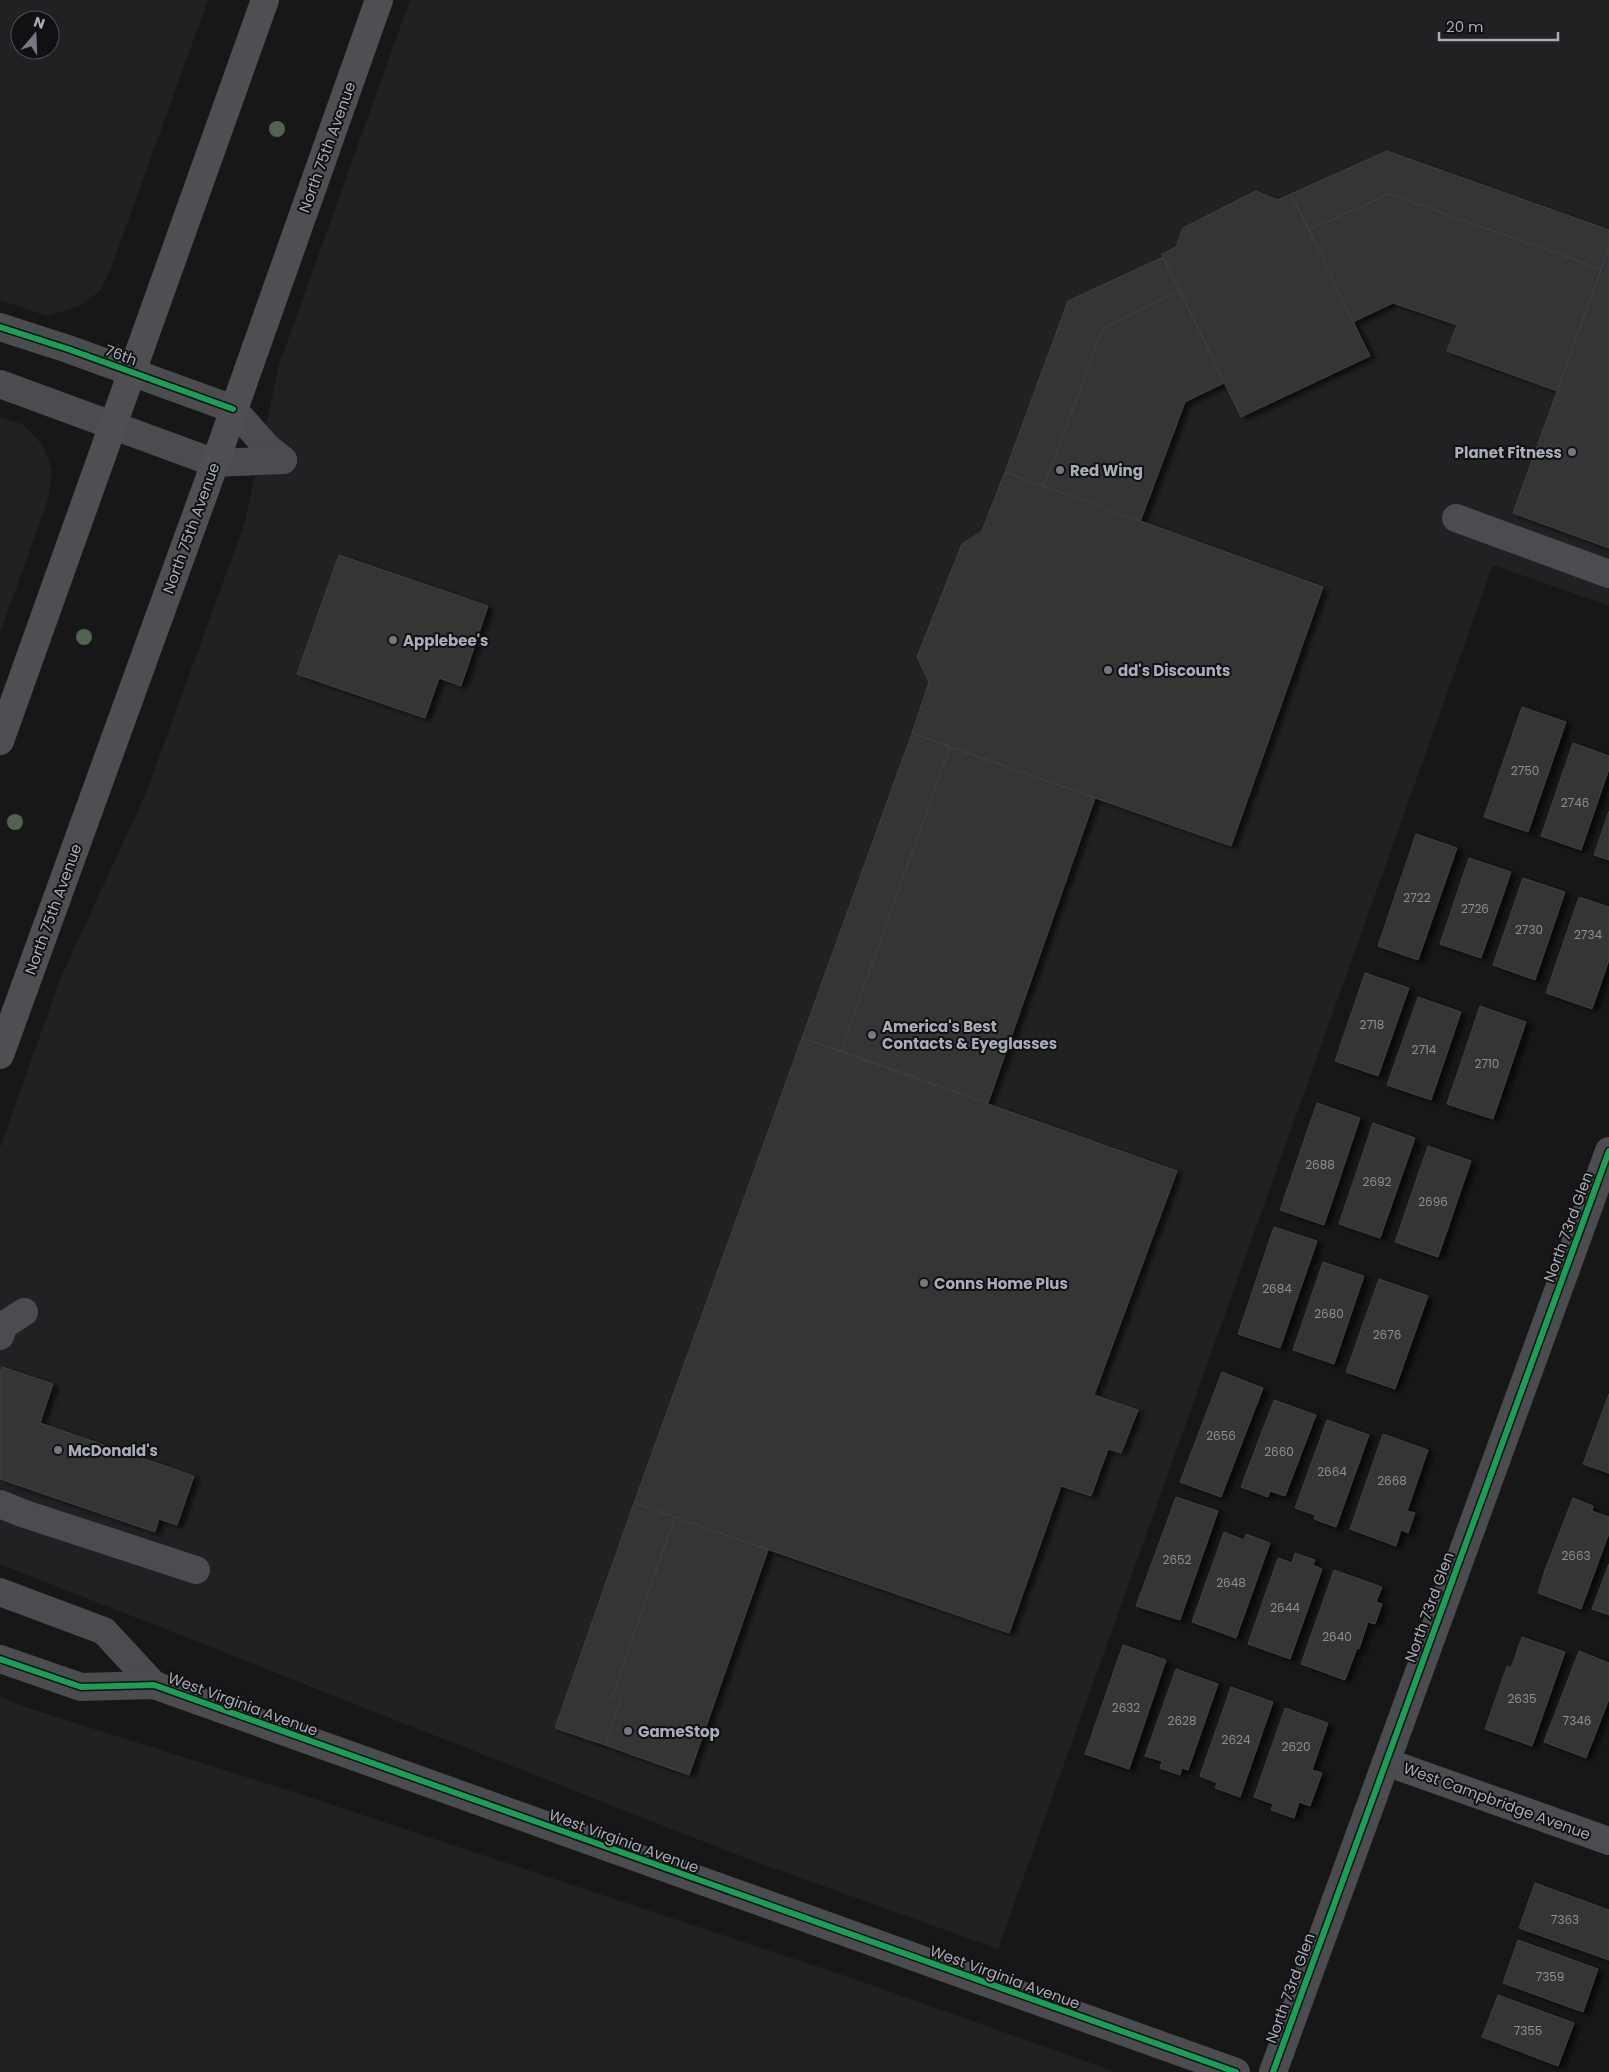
<svg xmlns="http://www.w3.org/2000/svg" width="1609" height="2072" font-family="Poppins,sans-serif">
	<style>
		.built { fill: #212123; fill-rule: evenodd }
		.building { fill: #353536; stroke: #3f4043; filter: url(#shadow) }
		.lines { fill: none; stroke-linecap: round; stroke-linejoin: round }
		.minor { stroke: #4b4c50; stroke-width: 28 }
		.major { stroke: #4d4f52; stroke-width: 28 }
		.cycleway-casing { stroke: #111113; stroke-width: 9 }
		.cycleway { stroke: #1a9f57; stroke-width: 6 }
		.tree { fill: #506451 }
		.poi-dot { fill: #757880; stroke: #111113; stroke-width: 2 }
		.labels { text-anchor: middle; dominant-baseline: central; stroke-width: 4; stroke-linejoin: round; paint-order: stroke }
		.number-label { font-size: 12px; fill: #8b8f98 }
		.street-label { font-size: 15px; fill: #a8adb8; stroke: #111113 }
		.poi-label { font-size: 15px; font-weight: bold; fill: #a8adb8; stroke: #111113; text-anchor: start }
	</style>
	<defs>
		<filter id="shadow"><feDropShadow dx="5.5" dy="3" stdDeviation="2.5" flood-color="#0009"/></filter>
	</defs>
	<rect width="100%" height="100%" fill="#171717"/>
	<g class="built">
		<path d="M0,0H208L111,268L101,290L80,306L47,316L0,300ZM20,20H50V50H20Z"/>
		<polygon points="410,0 1609,0 1609,606 1493,565 998,1949 740,1856 0,1564 0,1148 61,977 146,793 245,522 279,365"/>
		<polygon points="0,417 24,425 44,447 52,471 48,500 0,633"/>
		<polygon points="0,1697 25,1707 300,1794 860,1981 1116,2072 0,2072"/>
	</g>
	<g class="building">
		<polygon points="1387,151 1609,230 1609,248 1601,269 1389,194 1309,230 1291,194"/>
		<polygon points="1256,191 1278,200 1291,194 1370,356 1241,417 1162,254 1176,247 1183,228"/>
		<polygon points="1389,194 1601,269 1557,391 1447,351 1457,325 1393,303 1353,322 1309,230"/>
		<polygon points="1609,248 1609,548 1513,513"/>
		<polygon points="1163,257 1180,291 1103,328 1044,486 1005,472 1068,301"/>
		<polygon points="1180,291 1224,383 1185,402 1140,522 1044,486 1103,328"/>
		<polygon points="1005,472 1323,587 1231,846 912,733 929,682 917,657 962,544 982,531"/>
		<polygon points="339,555 488,606 461,686 439,678 425,718 297,674"/>
		<polygon points="1522,707 1566,722 1528,832 1484,817"/>
		<polygon points="912,733 950,747 841,1051 802,1038"/>
		<polygon points="1573,743 1609,756 1609,769 1581,850 1541,836"/>
		<polygon points="950,747 1095,798 988,1103 841,1051"/>
		<polygon points="1609,811 1609,860 1594,855"/>
		<polygon points="1416,834 1457,848 1418,960 1378,946"/>
		<polygon points="1469,858 1511,872 1481,958 1440,944"/>
		<polygon points="1523,878 1565,892 1535,980 1493,965"/>
		<polygon points="1579,897 1609,907 1609,960 1592,1009 1546,993"/>
		<polygon points="1365,973 1409,988 1378,1076 1335,1061"/>
		<polygon points="1418,997 1461,1012 1431,1100 1387,1085"/>
		<polygon points="1480,1006 1526,1022 1493,1119 1447,1104"/>
		<polygon points="802,1038 1177,1171 1094,1395 1138,1410 1121,1453 1108,1449 1091,1496 1061,1486 1009,1633 634,1503"/>
		<polygon points="1317,1103 1360,1118 1324,1225 1280,1210"/>
		<polygon points="1373,1123 1415,1138 1380,1238 1339,1224"/>
		<polygon points="1428,1146 1471,1161 1438,1257 1395,1242"/>
		<polygon points="1274,1227 1317,1241 1280,1348 1238,1334"/>
		<polygon points="1323,1262 1364,1276 1334,1364 1293,1350"/>
		<polygon points="1379,1279 1428,1296 1395,1389 1346,1372"/>
		<polygon points="2,1367 53,1384 40,1423 194,1476 177,1525 159,1519 155,1532 0,1479 0,1374"/>
		<polygon points="1222,1372 1263,1388 1221,1497 1180,1482"/>
		<polygon points="1609,1394 1609,1473 1583,1464"/>
		<polygon points="1274,1400 1316,1415 1285,1496 1270,1491 1268,1497 1241,1487"/>
		<polygon points="1327,1420 1369,1435 1336,1527 1314,1519 1315,1515 1295,1508"/>
		<polygon points="1383,1434 1428,1450 1407,1511 1415,1513 1408,1533 1401,1530 1396,1546 1350,1529"/>
		<polygon points="1176,1497 1218,1511 1180,1620 1136,1606"/>
		<polygon points="1573,1498 1593,1506 1592,1511 1609,1517 1609,1533 1581,1609 1538,1593 1545,1570"/>
		<polygon points="634,1503 675,1517 612,1697 621,1700 605,1745 555,1728"/>
		<polygon points="675,1517 768,1550 689,1775 605,1745 621,1700 612,1697"/>
		<polygon points="1224,1532 1244,1540 1246,1534 1270,1543 1236,1638 1192,1622"/>
		<polygon points="1295,1553 1315,1560 1313,1565 1322,1569 1290,1659 1248,1644 1278,1558 1292,1563"/>
		<polygon points="1609,1564 1609,1615 1592,1609"/>
		<polygon points="1334,1570 1382,1587 1376,1602 1382,1604 1375,1624 1368,1622 1359,1649 1357,1648 1345,1680 1301,1664"/>
		<polygon points="1522,1637 1565,1652 1532,1746 1485,1729 1507,1666 1511,1668"/>
		<polygon points="1123,1645 1166,1660 1129,1769 1085,1754"/>
		<polygon points="1579,1651 1609,1663 1609,1699 1586,1758 1544,1742"/>
		<polygon points="1176,1669 1218,1684 1188,1770 1182,1768 1180,1775 1160,1768 1162,1761 1145,1756"/>
		<polygon points="1231,1687 1273,1702 1240,1797 1215,1788 1217,1783 1200,1776"/>
		<polygon points="1285,1708 1328,1723 1312,1770 1322,1773 1310,1806 1299,1802 1294,1818 1271,1810 1273,1804 1254,1797"/>
		<polygon points="1535,1883 1609,1910 1609,1960 1519,1928"/>
		<polygon points="1518,1940 1598,1969 1583,2012 1503,1983"/>
		<polygon points="1498,1995 1574,2023 1558,2066 1482,2037"/>
	</g>
	<g class="lines">
		<g class="minor">
			<polyline points="0,327 68,349 233,409 267,447 283,460"/>
			<polyline points="0,384 215,463 283,460"/>
			<polyline points="1456,518 1609,574"/>
			<polyline points="0,1336 4,1325 24,1312"/>
			<polyline points="0,1504 22,1513 196,1570"/>
			<polyline points="0,1592 104,1631 154,1685"/>
			<polyline points="0,1659 81,1687 154,1685 1236,2072"/>
			<polyline points="1386,1762 1609,1841"/>
			<polyline points="1273,2072 1609,1151"/>
		</g>
		<g class="major">
			<polyline points="0,741 265,0"/>
			<polyline points="0,1055 215,463 379,0"/>
		</g>
		<g class="cycleway-casing">
			<g id="cycleway">
				<polyline points="0,327 68,349 233,409"/>
				<polyline points="0,1659 81,1687 154,1685 1236,2072"/>
				<polyline points="1273,2072 1609,1151"/>
			</g>
		</g>
		<use href="#cycleway" class="cycleway"/>
	</g>
	<g class="tree">
		<circle cx="277" cy="129" r="8"/>
		<circle cx="84" cy="637" r="8"/>
		<circle cx="15" cy="822" r="8"/>
	</g>
	<g class="poi-dot">
		<circle cx="1572" cy="452" r="5"/>
		<circle cx="1060" cy="470" r="5"/>
		<circle cx="393" cy="640" r="5"/>
		<circle cx="1108" cy="670" r="5"/>
		<circle cx="872" cy="1035" r="5"/>
		<circle cx="924" cy="1283" r="5"/>
		<circle cx="58" cy="1450" r="5"/>
		<circle cx="628" cy="1731" r="5"/>
	</g>
	<g class="labels">
		<g class="number-label">
			<text x="1525" y="770">2750</text>
			<text x="1575" y="802">2746</text>
			<text x="1417" y="897">2722</text>
			<text x="1475" y="908">2726</text>
			<text x="1529" y="929">2730</text>
			<text x="1588" y="934">2734</text>
			<text x="1372" y="1024">2718</text>
			<text x="1424" y="1049">2714</text>
			<text x="1487" y="1063">2710</text>
			<text x="1320" y="1164">2688</text>
			<text x="1377" y="1181">2692</text>
			<text x="1433" y="1201">2696</text>
			<text x="1277" y="1288">2684</text>
			<text x="1329" y="1313">2680</text>
			<text x="1387" y="1334">2676</text>
			<text x="1221" y="1435">2656</text>
			<text x="1279" y="1451">2660</text>
			<text x="1332" y="1471">2664</text>
			<text x="1392" y="1480">2668</text>
			<text x="1576" y="1555">2663</text>
			<text x="1177" y="1559">2652</text>
			<text x="1231" y="1582">2648</text>
			<text x="1285" y="1607">2644</text>
			<text x="1337" y="1636">2640</text>
			<text x="1522" y="1698">2635</text>
			<text x="1126" y="1707">2632</text>
			<text x="1182" y="1720">2628</text>
			<text x="1577" y="1720">7346</text>
			<text x="1236" y="1739">2624</text>
			<text x="1296" y="1746">2620</text>
			<text x="1565" y="1919">7363</text>
			<text x="1550" y="1976">7359</text>
			<text x="1528" y="2030">7355</text>
		</g>
		<g class="street-label">
			<text transform="translate(327 147) rotate(-70)">North 75th Avenue</text>
			<text transform="translate(121 355) rotate(20)">76th</text>
			<text transform="translate(191 528) rotate(-70)">North 75th Avenue</text>
			<text transform="translate(53 909) rotate(-70)">North 75th Avenue</text>
			<text transform="translate(1568 1227) rotate(-70)">North 73rd Glen</text>
			<text transform="translate(1429 1607) rotate(-70)">North 73rd Glen</text>
			<text transform="translate(243 1704) rotate(20)">West Virginia Avenue</text>
			<text transform="translate(1497 1801) rotate(20)">West Campbridge Avenue</text>
			<text transform="translate(624 1841) rotate(20)">West Virginia Avenue</text>
			<text transform="translate(1005 1977) rotate(20)">West Virginia Avenue</text>
			<text transform="translate(1290 1988) rotate(-70)">North 73rd Glen</text>
		</g>
		<g class="poi-label">
			<text x="1562" y="452" text-anchor="end">Planet Fitness</text>
			<text x="1070" y="470">Red Wing</text>
			<text x="403" y="640">Applebee's</text>
			<text x="1118" y="670">dd's Discounts</text>
			<text x="882" y="1026">America's Best<tspan x="882" dy="17">Contacts &amp; Eyeglasses</tspan></text>
			<text x="934" y="1283">Conns Home Plus</text>
			<text x="68" y="1450">McDonald's</text>
			<text x="638" y="1731">GameStop</text>
		</g>
	</g>
	<g transform="translate(35 35) rotate(19)"><circle r="24" fill="#111113" stroke="#4d4f55"/>
	<path d="M0-4L9 19L0 12L-9 19Z" fill="#757880"/>
	<text y="-8" font-size="14" font-weight="bold" text-anchor="middle" fill="#a8adb8">N</text>
	</g>
	<path d="M1439 32v8h119v-8" fill="none" stroke="#a8adb8" stroke-width="2.5"/>
	<text x="1446" y="32" font-size="15" fill="#a8adb8" stroke="#111113" stroke-width="4" paint-order="stroke">20 m</text>
</svg>
